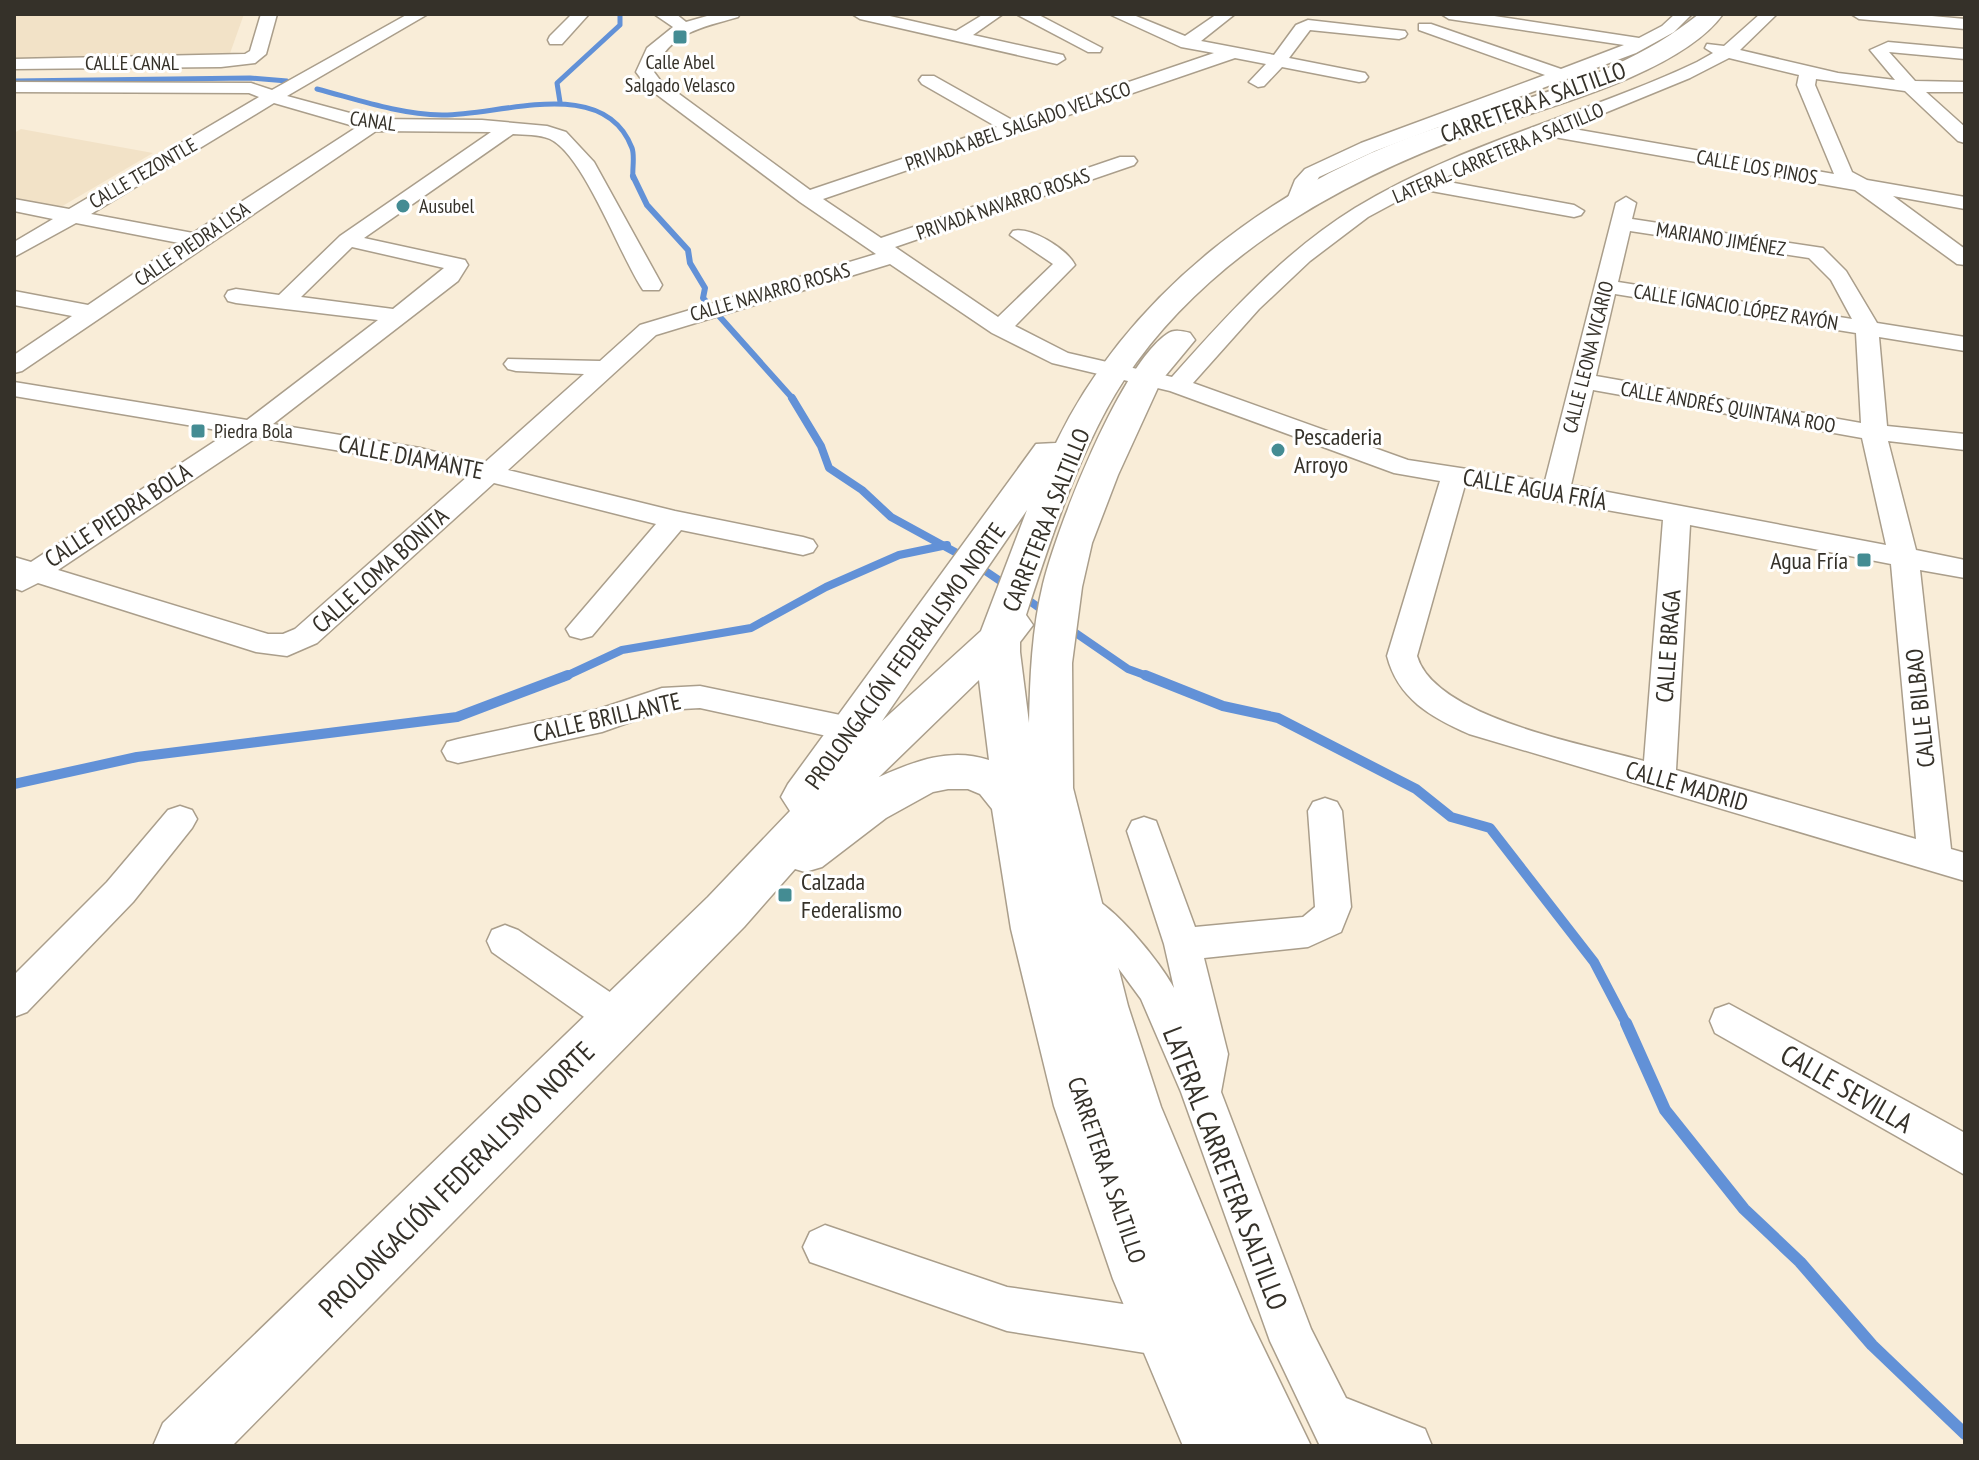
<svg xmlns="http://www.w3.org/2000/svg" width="1979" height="1460" font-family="'PT Sans Narrow',sans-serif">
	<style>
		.built { fill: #f2e2c7 }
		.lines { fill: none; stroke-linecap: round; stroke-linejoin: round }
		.stream-far4 { stroke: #6291d7; stroke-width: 5 }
		.stream-far3 { stroke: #6291d7; stroke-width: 6 }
		.stream-far2 { stroke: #6291d7; stroke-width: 8 }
		.stream-far1 { stroke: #6291d7; stroke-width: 10 }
		.stream { stroke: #6291d7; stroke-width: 12 }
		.street-casing { stroke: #aa9e8b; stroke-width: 3 }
		.primary-casing { stroke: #aa9e8b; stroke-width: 3 }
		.street { fill: #fff; fill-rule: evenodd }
		.primary { fill: #fff; fill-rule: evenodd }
		.poi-dot { fill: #448c93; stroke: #fff; stroke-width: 3 }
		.labels { text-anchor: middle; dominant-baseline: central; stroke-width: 6; stroke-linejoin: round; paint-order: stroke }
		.far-poi-label { font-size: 20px; fill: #353129; stroke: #fff; text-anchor: start }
		.far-street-label { font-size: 20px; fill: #353129; stroke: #fff }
		.street-label { font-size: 24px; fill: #353129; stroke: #fff }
		.poi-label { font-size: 24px; fill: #353129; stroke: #fff; text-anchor: start }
		.near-street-label { font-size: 28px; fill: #353129; stroke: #fff }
	</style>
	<rect width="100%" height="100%" fill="#f9edd8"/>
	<g class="built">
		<polygon points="14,14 244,14 228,59 14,62"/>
		<polygon points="21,129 153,153 59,208 14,199 14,133"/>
	</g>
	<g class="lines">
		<g class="stream-far4">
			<polyline points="14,81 250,78 287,81"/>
			<path d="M317,89C359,100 398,114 442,115C499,116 604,74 632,148C635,156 632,169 633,178"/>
			<polyline points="560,102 557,83 620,25 620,15"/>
		</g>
		<polyline class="stream-far3" points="633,176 647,205 688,250 690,263 705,288 703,298 794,400"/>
		<g class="stream-far2">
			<polyline points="792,398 821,446 829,468 862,490 891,517 966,558"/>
			<polyline points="978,566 1009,587"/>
			<polyline points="1021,595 1048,614"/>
			<polyline points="1067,627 1128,669 1150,677"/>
			<polyline points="564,677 622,650 751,628 826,587 899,555 947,545"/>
		</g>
		<g class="stream-far1">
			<polyline points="1145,675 1223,706 1278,718 1416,789 1451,817 1490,828 1594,962 1627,1025"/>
			<polyline points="14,784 137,757 457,717 568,675"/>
		</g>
		<polyline class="stream" points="1626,1023 1665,1110 1744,1209 1800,1262 1872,1345 1965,1434"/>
		<g class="street-casing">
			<g id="street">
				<polygon points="261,14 277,14 266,54 255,63 221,67 14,69 14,59 245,54 250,51"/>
				<path d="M408,14H428L287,96L372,119L482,120L547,126L566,132L594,162L662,285L659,290H643C620,256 584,155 550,139C539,134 524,135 513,134L364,238L465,260L468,265L458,281L273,424L420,448L483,464L584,374L516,371L508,369L504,364L508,359L600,361L640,325L876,254L800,202L648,88L636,72L647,48L673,27L654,14H676L686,22L714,14H740L738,17C701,28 669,32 654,72L660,80L810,190L997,127L922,84L919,80L922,76H934L1014,121L1214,53L1181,47L1109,14H1131L1185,36L1217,14H1235L1201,41L1274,55L1296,25L1308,20L1405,31L1407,34L1405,37L1399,39L1310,30L1289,58L1365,73L1368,77L1365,81L1359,82L1282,67L1264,86L1258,87L1249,82L1266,64L1235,58L823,199L881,238L1120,157H1134L1137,161L1134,165L895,247L998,317L1053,264L1010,235L1013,231C1030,226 1067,249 1075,265L1015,326L1068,353L1172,377C1227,315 1284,252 1355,208C1461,143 1585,115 1697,62L1713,53L1705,48L1707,44L1724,46L1760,14H1777L1740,50L1838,73L1895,80L1870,50L1888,42L1965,49V59L1889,52L1915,81L1965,82V92H1926L1965,127V143L1958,141L1905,91L1816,79L1815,85L1852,172L1867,180L1965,197V209L1893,196L1965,249V265L1957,264L1855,190L1548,136L1438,180L1574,205L1584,211L1581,215L1574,217L1420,189L1368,217L1310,261L1259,309L1193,383L1408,460L1545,481L1616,203L1626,197L1636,203L1632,219L1823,248L1846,271L1877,323L1965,337V351L1879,337L1887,426L1965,434V450L1888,441L1916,550L1965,560V578L1920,570L1951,849L1965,853V881L1469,734C1431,717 1398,699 1387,656L1440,481L1394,473L1170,391L1052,363L992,333L890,264L656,335L508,470L675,511L803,537L813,540L817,546L813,552L803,555L681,530L592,636L581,639L570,636L566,629L656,524L494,483L317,643L287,656L256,652L38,583L22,591L14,588V557L31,562L229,432L14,396V382L247,420L378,320L236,303L228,301L225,296L228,291L236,289L279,295L340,236L491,132L376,131L22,371L14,373V355L72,316L14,305V291L88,305L179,243L76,223L14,257V242L53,219L14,211V199L69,209L259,97L249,93L14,92V82L251,83L272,90ZM1729,58L1799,75L1797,85L1834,174L1568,128L1690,78ZM274,103L357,127L193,233L91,214ZM1630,231L1809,258L1831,280L1852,319L1618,282ZM352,247L444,268L393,309L301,297ZM1615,294L1856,333L1861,423L1596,376ZM1593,390L1862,438L1886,545L1571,485ZM257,437L419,464L468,476L295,629L283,634H268L58,570ZM1465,485L1663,520L1644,761C1585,744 1435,718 1417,656ZM1690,525L1891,564L1916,839L1676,770Z"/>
				<polygon points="572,14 589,14 562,44 550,44 548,40 550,36"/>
				<polygon points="852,14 881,14 956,31 984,14 1003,14 973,35 1063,55 1065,59 1057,64 860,19"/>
				<polygon points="1016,14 1037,14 1102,48 1100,52 1088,52"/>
				<polygon points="1441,14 1481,14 1639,38 1662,26 1675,14 1692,14 1674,32 1636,53 1375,151 1319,177 1302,209 1288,209 1285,205 1295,180 1305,169 1361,143 1545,75 1419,30 1419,24 1431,24 1561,69 1624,45 1449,19"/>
				<polygon points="1851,14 1910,14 1965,19 1965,29 1859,19"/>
				<polygon points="700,686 850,717 861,721 866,729 861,737 850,741 700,708 664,710 602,732 458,763 447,760 442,751 447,742 458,739 599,709 662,688"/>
				<path d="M1325,798L1337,802L1342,811L1351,907L1341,932L1308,947L1204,958L1228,1054L1221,1092L1311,1329L1346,1398L1425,1429L1432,1446H1320L1270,1341L1181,1092L1141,999L1108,954L1067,920L1062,909L1067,898C1071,897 1075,894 1080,894C1106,893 1163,966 1174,988L1164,944L1127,831L1132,821L1144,817L1156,821L1195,927L1303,917L1315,907L1308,811L1313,802Z"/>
				<polygon points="180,806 192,810 197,819 192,828 133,902 27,1012 14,1017 14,975 107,882 168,810"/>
				<polygon points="505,925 518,930 632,1007 637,1019 632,1031 618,1036 604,1031 492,952 487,941 492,930"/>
				<polygon points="1729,1004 1965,1133 1965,1175 1715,1033 1710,1021 1715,1009"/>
				<polygon points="825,1225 1007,1287 1164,1310 1180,1317 1187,1333 1180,1349 1164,1356 1007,1331 810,1262 803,1247 810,1232"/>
			</g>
		</g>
		<g class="primary-casing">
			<path id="primary" d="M1699,14H1723C1686,66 1574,100 1514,119C1364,168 1214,245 1124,380C1081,445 1050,541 1026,615L1033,625L1020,642V652L1029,723C1030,676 1032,629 1043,584C1057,527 1120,366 1167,334C1174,329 1182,331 1190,333L1195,340L1161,381L1118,475L1092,543L1082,587L1072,663L1073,788L1128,1006L1161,1107L1250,1320L1311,1446H1183L1113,1279L1054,1106L1011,929L992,809L980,794L968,789H948L933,792L886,818L822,867L805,872L795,869L744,927L232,1446H153L163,1423L708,897L790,811L781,797L788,784L1036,444L1056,443C1129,292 1276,182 1433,129C1525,98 1622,76 1699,14ZM1027,510L981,631L882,721ZM979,680L989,760C950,747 915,761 879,777Z"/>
		</g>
		<use href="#street" class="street"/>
		<use href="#primary" class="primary"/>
	</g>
	<g class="poi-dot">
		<rect x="672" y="29" width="16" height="16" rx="4"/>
		<circle cx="403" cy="206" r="8"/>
		<rect x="190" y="423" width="16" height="16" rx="4"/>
		<circle cx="1278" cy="450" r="8"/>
		<rect x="1856" y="552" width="16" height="16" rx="4"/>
		<rect x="777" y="887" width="16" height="16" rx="4"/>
	</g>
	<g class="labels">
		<g class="far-poi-label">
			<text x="680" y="62" text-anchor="middle">Calle Abel<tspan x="680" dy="23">Salgado Velasco</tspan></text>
			<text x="419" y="206">Ausubel</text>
			<text x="214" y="431">Piedra Bola</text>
		</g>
		<g class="far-street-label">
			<text x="132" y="63">CALLE CANAL</text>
			<text transform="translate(373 121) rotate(8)">CANAL</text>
			<text transform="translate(1018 126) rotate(-19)">PRIVADA ABEL SALGADO VELASCO</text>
			<text transform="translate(1498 153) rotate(-23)">LATERAL CARRETERA A SALTILLO</text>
			<text transform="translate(1757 167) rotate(10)">CALLE LOS PINOS</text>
			<text transform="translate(143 173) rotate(-30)">CALLE TEZONTLE</text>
			<text transform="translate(1003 204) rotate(-19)">PRIVADA NAVARRO ROSAS</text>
			<text transform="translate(1721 239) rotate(9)">MARIANO JIMÉNEZ</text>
			<text transform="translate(192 244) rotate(-34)">CALLE PIEDRA LISA</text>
			<text transform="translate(770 292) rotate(-16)">CALLE NAVARRO ROSAS</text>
			<text transform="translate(1736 307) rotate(9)">CALLE IGNACIO LÓPEZ RAYÓN</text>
			<text transform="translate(1588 357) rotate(-76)">CALLE LEONA VICARIO</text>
			<text transform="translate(1728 407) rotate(10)">CALLE ANDRÉS QUINTANA ROO</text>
		</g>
		<g class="street-label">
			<text transform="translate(1533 102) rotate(-20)">CARRETERA A SALTILLO</text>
			<text transform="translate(411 457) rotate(11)">CALLE DIAMANTE</text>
			<text transform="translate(1535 489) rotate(10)">CALLE AGUA FRÍA</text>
			<text transform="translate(118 515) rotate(-33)">CALLE PIEDRA BOLA</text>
			<text transform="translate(1046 520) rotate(-68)">CARRETERA A SALTILLO</text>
			<text transform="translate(380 570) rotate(-42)">CALLE LOMA BONITA</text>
			<text transform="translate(1668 646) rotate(-86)">CALLE BRAGA</text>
			<text transform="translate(905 656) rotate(-54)">PROLONGACIÓN FEDERALISMO NORTE</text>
			<text transform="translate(1920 708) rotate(-96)">CALLE BILBAO</text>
			<text transform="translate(607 717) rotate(-13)">CALLE BRILLANTE</text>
			<text transform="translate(1687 786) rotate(16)">CALLE MADRID</text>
			<text transform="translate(1107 1170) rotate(71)">CARRETERA A SALTILLO</text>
		</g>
		<g class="poi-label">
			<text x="1294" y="436">Pescaderia<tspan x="1294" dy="28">Arroyo</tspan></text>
			<text x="1848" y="560" text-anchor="end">Agua Fría</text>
			<text x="801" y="881">Calzada<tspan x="801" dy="28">Federalismo</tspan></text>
		</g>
		<g class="near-street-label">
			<text transform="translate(1847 1088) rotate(30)">CALLE SEVILLA</text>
			<text transform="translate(1226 1168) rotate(69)">LATERAL CARRETERA SALTILLO</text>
			<text transform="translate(456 1179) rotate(-45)">PROLONGACIÓN FEDERALISMO NORTE</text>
		</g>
	</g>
	<rect width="1979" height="1460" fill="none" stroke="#353129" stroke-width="32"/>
</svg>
